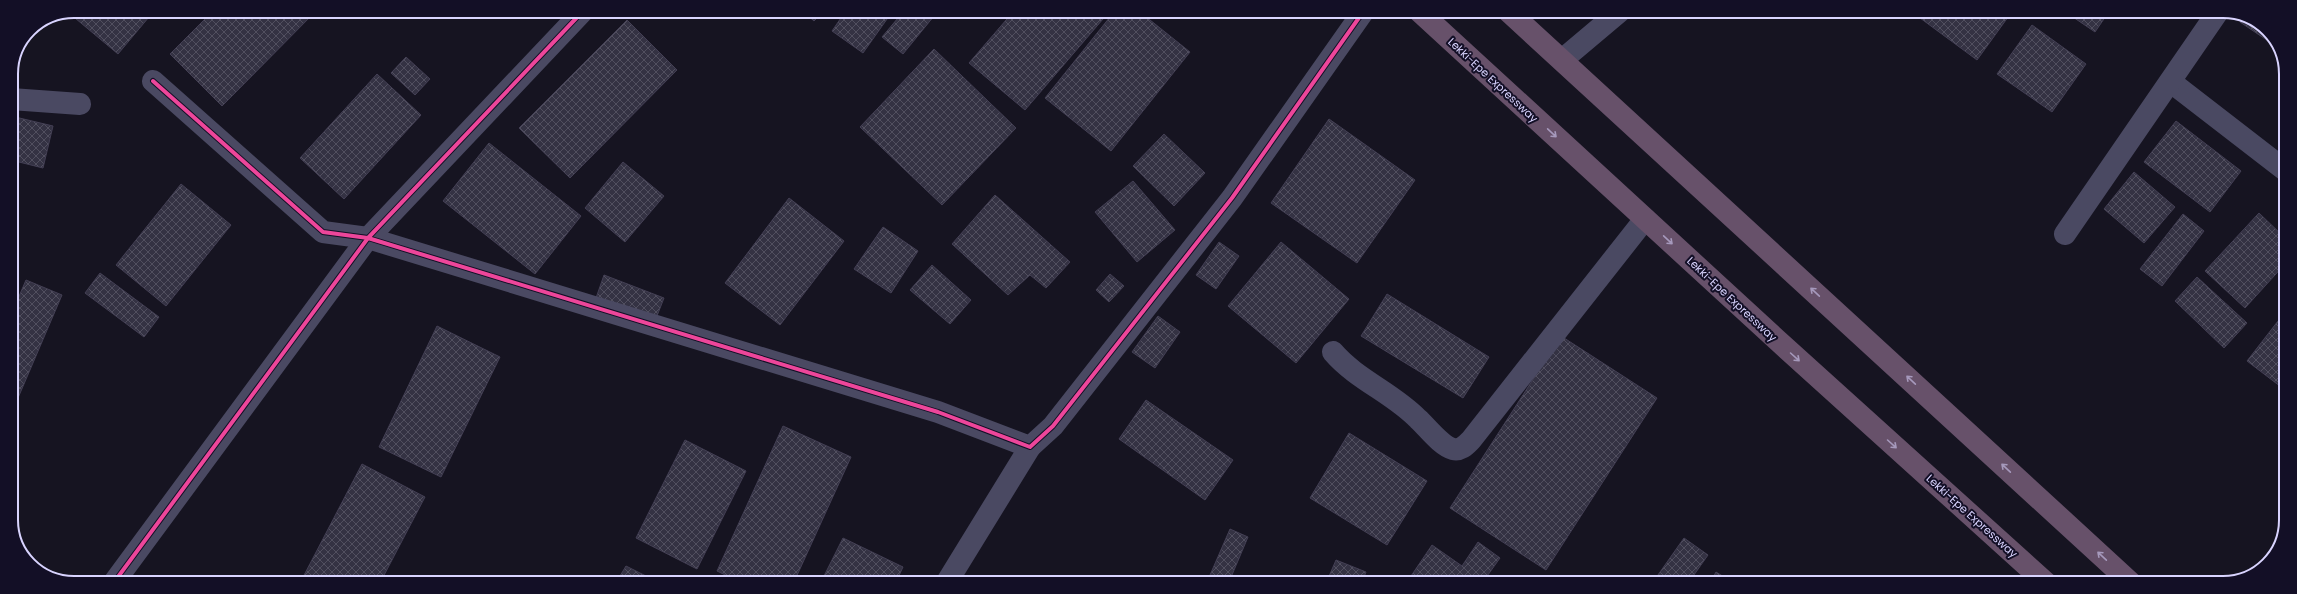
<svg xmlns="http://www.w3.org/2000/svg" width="2297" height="594" font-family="Poppins,sans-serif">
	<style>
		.building { fill: url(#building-cross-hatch); stroke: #433f54 }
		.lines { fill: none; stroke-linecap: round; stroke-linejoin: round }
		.minor { stroke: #4a4962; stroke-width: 22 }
		.highway { stroke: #67516a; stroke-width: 22 }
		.cycleway-casing { stroke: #130f26; stroke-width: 6 }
		.cycleway { stroke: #ed469a; stroke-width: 4 }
		.oneway { stroke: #a699bc }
		.labels { text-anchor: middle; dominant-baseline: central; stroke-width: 4; stroke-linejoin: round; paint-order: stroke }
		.street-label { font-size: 11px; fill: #d9d4ff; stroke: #130f26 }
		.rim { fill: none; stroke: #d9d4ff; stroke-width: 2 }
	</style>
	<defs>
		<pattern id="building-cross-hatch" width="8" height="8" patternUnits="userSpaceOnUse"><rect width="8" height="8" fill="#343243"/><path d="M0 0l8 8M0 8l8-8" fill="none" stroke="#514f5f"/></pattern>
	</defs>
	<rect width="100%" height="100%" fill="#161421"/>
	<g class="building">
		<polygon points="74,11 154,11 118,54 69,13"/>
		<polygon points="213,11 316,11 222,106 170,54"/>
		<polygon points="804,12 823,12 814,21"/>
		<polygon points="845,12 892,12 863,53 832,31"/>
		<polygon points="903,12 929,12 934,16 903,54 882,37"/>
		<polygon points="1013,12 1109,12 1025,110 969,63"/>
		<polygon points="1114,12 1140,12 1190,52 1111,151 1045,98"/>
		<polygon points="1918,13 2011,13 1977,60 1916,15"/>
		<polygon points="2067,13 2108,13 2095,32"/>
		<polygon points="2244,16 2271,33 2277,47 2240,22"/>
		<polygon points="627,20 677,70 570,178 519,128"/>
		<polygon points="2032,25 2086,64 2052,112 1997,74"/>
		<polygon points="934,49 1016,128 942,205 860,127"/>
		<polygon points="406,57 430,79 415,95 391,73"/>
		<polygon points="377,74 421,115 344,199 300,158"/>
		<polygon points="11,116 53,126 43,168 11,160"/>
		<polygon points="1329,119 1415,180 1357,263 1271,203"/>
		<polygon points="2176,121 2241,171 2210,212 2144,162"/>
		<polygon points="1164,134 1205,173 1174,206 1133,166"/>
		<polygon points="489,143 581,216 535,274 443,201"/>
		<polygon points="623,162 664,196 625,242 585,208"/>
		<polygon points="2134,172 2175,207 2144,243 2104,209"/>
		<polygon points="1133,181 1175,230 1137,262 1095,212"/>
		<polygon points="181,184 231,225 166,306 116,265"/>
		<polygon points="995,195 1070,262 1046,288 1030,275 1008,295 952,244"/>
		<polygon points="789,198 844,241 780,325 725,283"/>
		<polygon points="2259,213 2285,238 2285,264 2245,308 2205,271"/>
		<polygon points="2183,214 2204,231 2162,286 2140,269"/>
		<polygon points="883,227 918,251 891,293 854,269"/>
		<polygon points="1219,242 1239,256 1216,289 1196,275"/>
		<polygon points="1281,242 1349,299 1296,363 1228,306"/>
		<polygon points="932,265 971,300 950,324 910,290"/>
		<polygon points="100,273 159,317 144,337 85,293"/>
		<polygon points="1110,274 1124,286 1109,302 1096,290"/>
		<polygon points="604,275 664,298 655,321 596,298"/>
		<polygon points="2197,277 2247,323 2224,348 2175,301"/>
		<polygon points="26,280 62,295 15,405 11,403 11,315"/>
		<polygon points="1387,294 1489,357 1463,398 1361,336"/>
		<polygon points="2285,312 2285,390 2247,361"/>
		<polygon points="1158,316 1180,332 1155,368 1132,352"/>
		<polygon points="437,326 500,357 441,477 379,447"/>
		<polygon points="1561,336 1657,398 1546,570 1450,508"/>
		<polygon points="1146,400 1233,460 1205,500 1119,439"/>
		<polygon points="783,426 851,457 794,582 740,582 717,571"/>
		<polygon points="1349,433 1427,481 1387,545 1310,498"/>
		<polygon points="685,440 746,471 697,569 636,538"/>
		<polygon points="362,464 425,497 381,581 301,581"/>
		<polygon points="1230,529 1248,537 1229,582 1207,582"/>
		<polygon points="843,538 903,567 896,582 821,582"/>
		<polygon points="1684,538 1708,555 1689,582 1653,582"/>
		<polygon points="1478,542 1500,558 1485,579 1490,582 1407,582 1432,545 1462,566"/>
		<polygon points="1336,560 1366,572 1362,582 1327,581"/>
		<polygon points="626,566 656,581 617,581"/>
		<polygon points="1716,572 1734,583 1710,583"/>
	</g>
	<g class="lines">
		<g class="minor">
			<polyline points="1562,60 1619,12"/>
			<polyline points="153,81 323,232 368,238 938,412 1030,447 1053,426 1232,198 1363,12"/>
			<polyline points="2171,82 2285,170"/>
			<polyline points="11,99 80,104"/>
			<polyline points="2065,234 2217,13"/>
			<path d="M1333,352C1357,380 1393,393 1418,419C1427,427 1441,446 1453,449C1461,451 1466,445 1471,440L1645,219"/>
			<polyline points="115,581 368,238 583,11"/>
			<polyline points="947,582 1030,447"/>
		</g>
		<g class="highway">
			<polyline points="1420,12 1776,339 2046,583"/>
			<polyline points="1509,12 2131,583"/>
		</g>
		<g class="cycleway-casing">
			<g id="cycleway">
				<polyline points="153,81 323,232 368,238 938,412 1030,447 1053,426 1232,198 1363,12"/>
				<polyline points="115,581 368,238 583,11"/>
			</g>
		</g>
		<use href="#cycleway" class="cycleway"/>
	</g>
	<defs><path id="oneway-shaft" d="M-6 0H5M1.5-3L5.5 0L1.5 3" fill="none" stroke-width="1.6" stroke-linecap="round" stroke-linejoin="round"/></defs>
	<g class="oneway">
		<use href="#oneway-shaft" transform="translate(1552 133) rotate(43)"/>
		<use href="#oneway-shaft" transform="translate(1668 240) rotate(43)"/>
		<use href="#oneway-shaft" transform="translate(1815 292) rotate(-137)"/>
		<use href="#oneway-shaft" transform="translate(1795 357) rotate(42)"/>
		<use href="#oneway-shaft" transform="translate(1911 380) rotate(-137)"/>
		<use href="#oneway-shaft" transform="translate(1892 444) rotate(42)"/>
		<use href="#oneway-shaft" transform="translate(2006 468) rotate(-137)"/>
		<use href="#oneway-shaft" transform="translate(2102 556) rotate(-137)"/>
	</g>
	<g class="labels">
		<g class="street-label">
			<text transform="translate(1493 80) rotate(43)">Lekki-Epe Expressway</text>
			<text transform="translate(1732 299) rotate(43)">Lekki-Epe Expressway</text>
			<text transform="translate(1972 516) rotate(42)">Lekki-Epe Expressway</text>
		</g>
	</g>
	<path d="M0 0H2297V594H0ZM74 18H2223A56 56 0 0 1 2279 74V520A56 56 0 0 1 2223 576H74A56 56 0 0 1 18 520V74A56 56 0 0 1 74 18Z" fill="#130f26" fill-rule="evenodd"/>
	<path class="rim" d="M74 18H2223A56 56 0 0 1 2279 74V520A56 56 0 0 1 2223 576H74A56 56 0 0 1 18 520V74A56 56 0 0 1 74 18Z"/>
</svg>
